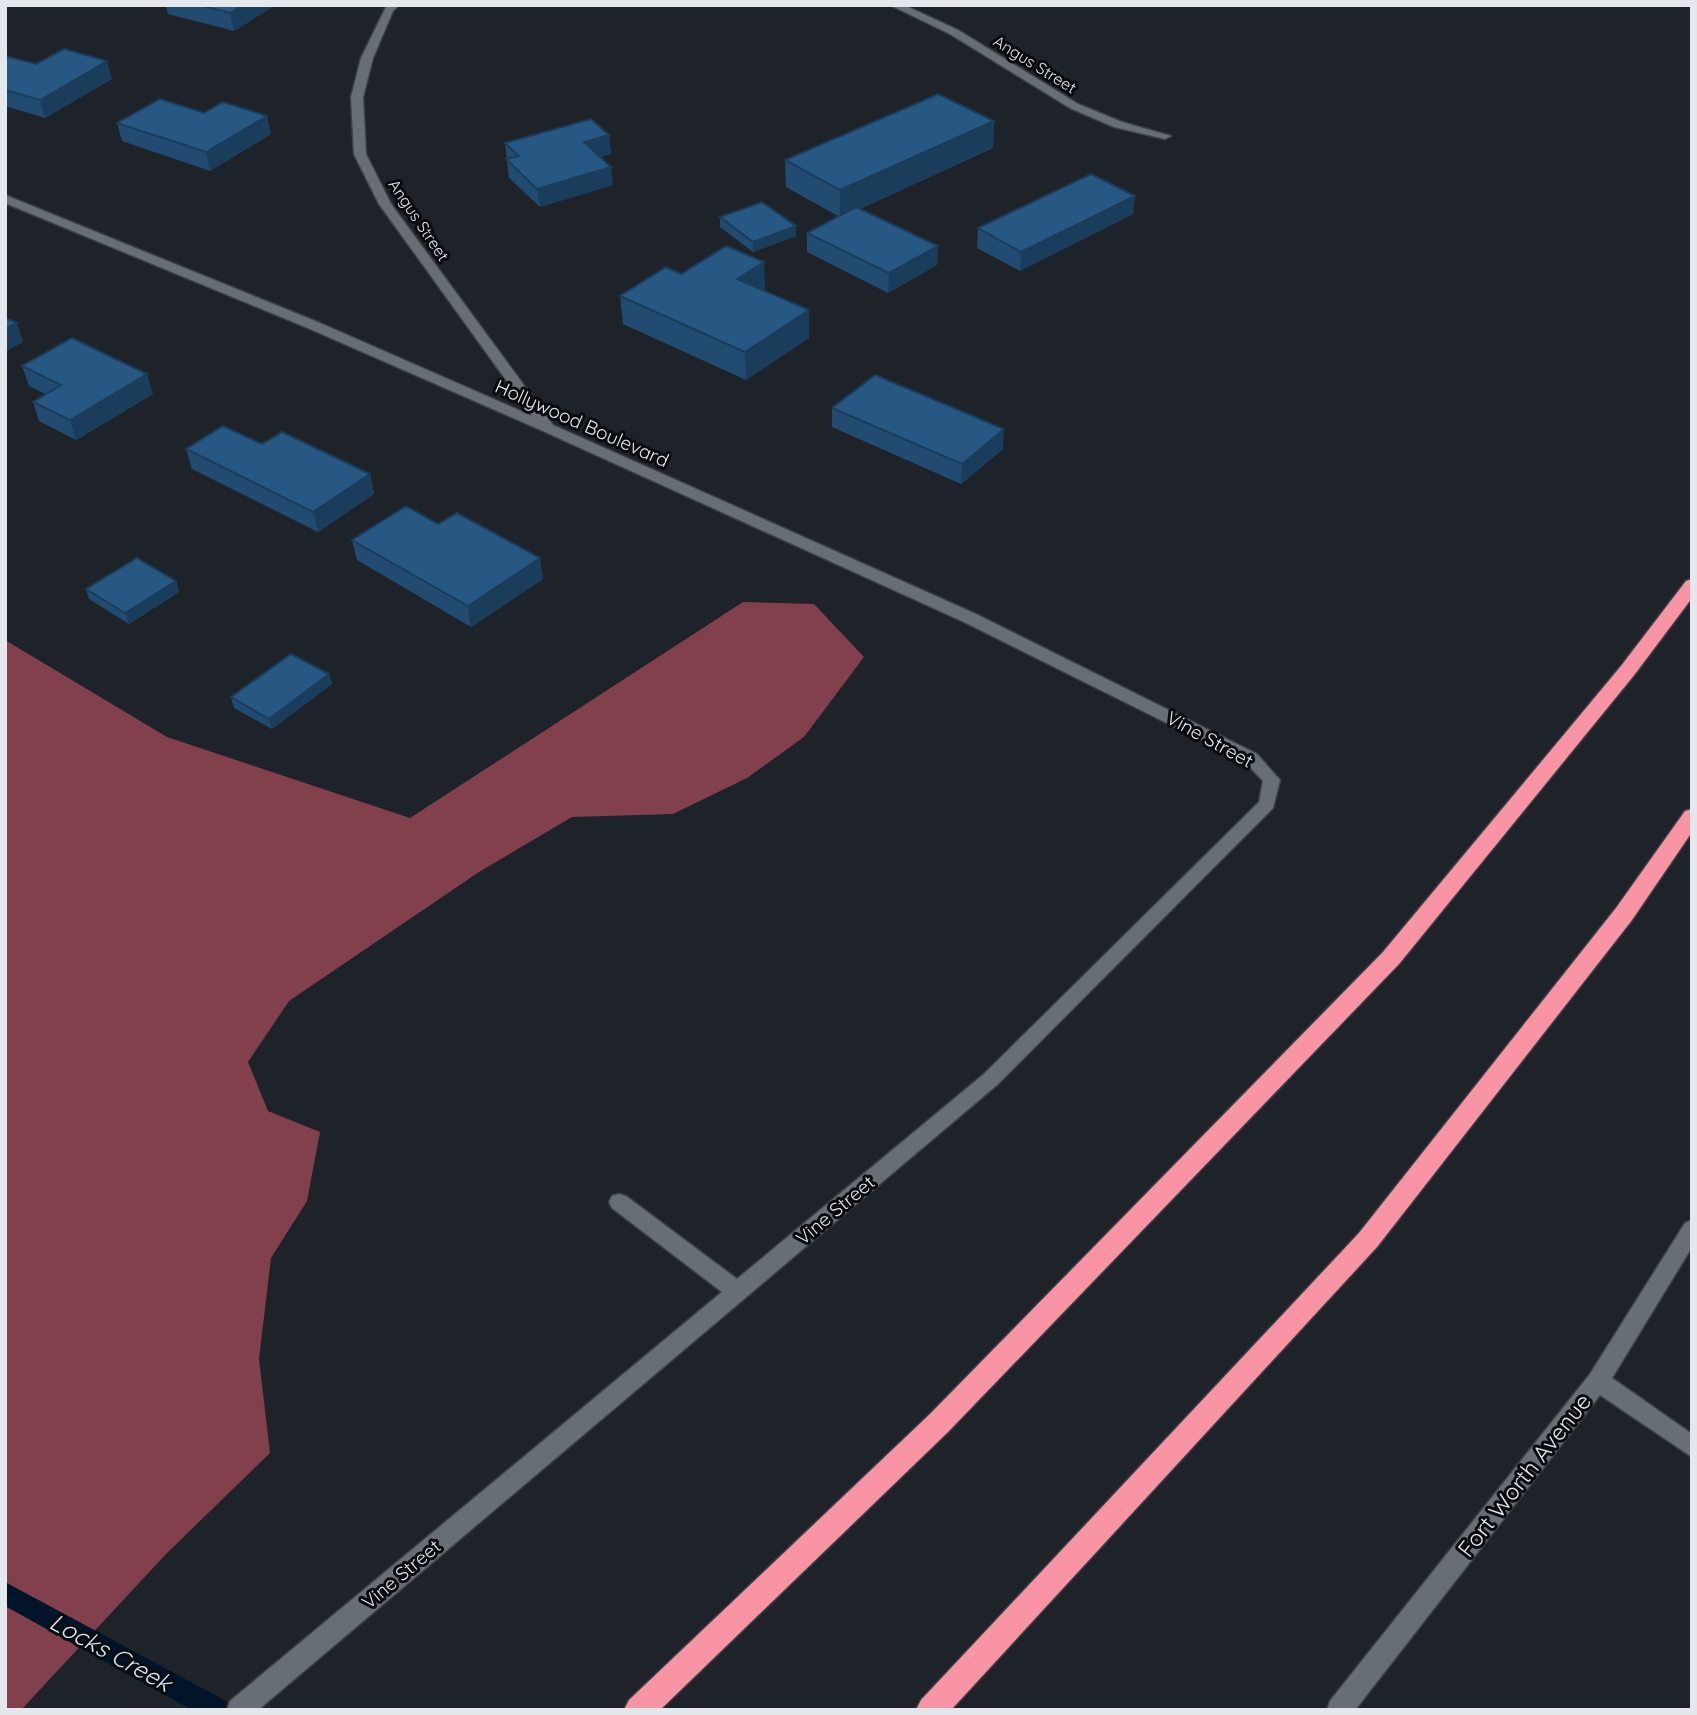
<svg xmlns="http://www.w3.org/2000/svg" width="1697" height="1715" font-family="Quicksand,sans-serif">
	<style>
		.forest { fill: #81404c }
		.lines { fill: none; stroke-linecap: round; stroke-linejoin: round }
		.stream { fill: #00142a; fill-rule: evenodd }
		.minor-casing { stroke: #3c4146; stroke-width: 3 }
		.highway-casing { stroke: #3c4146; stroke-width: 3 }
		.minor { fill: #686e75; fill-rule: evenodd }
		.highway { fill: #f994a5; fill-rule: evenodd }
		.wall { fill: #224b71 }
		.shaded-wall { fill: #1b3d5c }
		.building { fill: #275783; stroke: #1b3d5c; stroke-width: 2 }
		.labels { text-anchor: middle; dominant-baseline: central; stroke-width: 6; stroke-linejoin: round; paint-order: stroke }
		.far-street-label { font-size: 16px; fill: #e4e8ec; stroke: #090c0e }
		.street-label { font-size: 19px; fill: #e4e8ec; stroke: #090c0e }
		.near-street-label { font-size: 23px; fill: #e4e8ec; stroke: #090c0e }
		.near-water-label { font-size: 24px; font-style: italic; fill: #d7e5f3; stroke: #090c0e }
	</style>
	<rect width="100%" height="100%" fill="#1d2328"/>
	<polygon class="forest" points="743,602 814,604 864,657 804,737 747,778 673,814 572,817 479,872 289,1001 248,1062 268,1111 320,1132 307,1201 271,1258 259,1359 270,1453 166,1554 21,1710 5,1710 5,640 167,737 410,818"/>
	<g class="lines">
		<polygon class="stream" points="5,1582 226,1701 229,1710 192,1710 5,1606"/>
		<g class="minor-casing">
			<g id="minor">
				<polygon points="387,5 399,5 393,11 373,58 363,97 366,154 391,204 553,425 976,614 1257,754 1280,780 1273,808 998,1084 258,1710 227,1710 230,1701 722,1292 612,1208 609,1202 612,1196 619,1194 626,1196 737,1279 984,1074 1259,802 1263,781 1245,762 964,622 543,431 310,329 5,203 5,195 320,323 532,416 379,204 354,154 351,97 361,58"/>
				<polygon points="890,5 904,5 958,30 1078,104 1122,122 1171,136 1165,139 1114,127 1070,108 950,34"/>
				<polygon points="1692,1220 1692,1247 1612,1378 1692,1434 1692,1457 1600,1395 1355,1710 1327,1710 1330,1701 1590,1374 1685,1223"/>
			</g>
		</g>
		<g class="highway-casing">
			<g id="highway">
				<polygon points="1692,579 1692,598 1635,674 1399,964 948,1432 660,1710 624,1710 629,1700 930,1414 1383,952 1621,666 1686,581"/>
				<polygon points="1692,809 1692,832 1632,920 1377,1247 951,1710 916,1710 921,1700 1359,1233 1616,908 1685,811"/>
			</g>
		</g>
		<use href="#minor" class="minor"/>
		<use href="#highway" class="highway"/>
	</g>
	<g class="wall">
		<polygon points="166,5 276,5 234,31 168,14"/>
		<polygon points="5,56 36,64 112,79 45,118 5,106"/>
		<polygon points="994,121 993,148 860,209 938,246 937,265 888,293 807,252 807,233 838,216 786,187 785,160"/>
		<polygon points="117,123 271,134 210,171 122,141"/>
		<polygon points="609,135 611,154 601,157 613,185 540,207 509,178 505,143"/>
		<polygon points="1135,196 1133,214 1020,271 977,248 978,228"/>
		<polygon points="720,217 796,226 796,236 753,252 720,227"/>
		<polygon points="681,274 765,290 764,290 809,310 809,338 746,380 623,324 620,296"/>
		<polygon points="22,366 153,394 76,440 39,421 33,402 46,394 29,386"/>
		<polygon points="832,408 1003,449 961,484 832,427"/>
		<polygon points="186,449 370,474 374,494 318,532 192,469"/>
		<polygon points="438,524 543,579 471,627 357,560 352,540"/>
		<polygon points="176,581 179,592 129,624 89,599 86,589"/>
		<polygon points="329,674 332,684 272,729 234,708 231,697"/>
	</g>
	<g class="shaded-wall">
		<polygon points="243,5 276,5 234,31 230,13"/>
		<polygon points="107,61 112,79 45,118 40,100"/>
		<polygon points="267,116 271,134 210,171 206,152"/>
		<polygon points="994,121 993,148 840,218 840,190"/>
		<polygon points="609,135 611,154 586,161 584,142"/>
		<polygon points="611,167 613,185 540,207 537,189"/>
		<polygon points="1135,196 1133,214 1020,271 1021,252"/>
		<polygon points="796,226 796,236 753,252 753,242"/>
		<polygon points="938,246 937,265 888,293 889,273"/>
		<polygon points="764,262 765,290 738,307 737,279"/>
		<polygon points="809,310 809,338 746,380 745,352"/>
		<polygon points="17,323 23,342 5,352 5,329"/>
		<polygon points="147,374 153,394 76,440 70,420"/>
		<polygon points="1004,429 1003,449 961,484 962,464"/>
		<polygon points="370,474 374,494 318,532 313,512"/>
		<polygon points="540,558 543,579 471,627 468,606"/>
		<polygon points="176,581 179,592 129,624 125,613"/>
		<polygon points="329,674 332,684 272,729 269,719"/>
	</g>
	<g class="building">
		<polygon points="200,5 243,5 230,13"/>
		<polygon points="64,49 107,61 40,100 5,90 5,56 36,64"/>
		<polygon points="938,94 994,121 840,190 785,160"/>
		<polygon points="160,99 204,113 223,102 267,116 206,152 117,123"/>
		<polygon points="591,119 609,135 584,142 611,167 537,189 506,159 519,156 505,143"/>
		<polygon points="1091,174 1135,196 1021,252 978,228"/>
		<polygon points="762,202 796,226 753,242 720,217"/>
		<polygon points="856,207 938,246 889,273 807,233"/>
		<polygon points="726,246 764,262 737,279 809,310 745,352 620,296 666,267 681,274"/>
		<polygon points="5,318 17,323 5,329"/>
		<polygon points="72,338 147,374 70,420 33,402 61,385 22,366"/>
		<polygon points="875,375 1004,429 962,464 832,408"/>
		<polygon points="223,426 262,444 282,432 370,474 313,512 186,449"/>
		<polygon points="406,506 438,524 457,513 540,558 468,606 352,540"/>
		<polygon points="137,558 176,581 125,613 86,589"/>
		<polygon points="291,654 329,674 269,719 231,697"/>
	</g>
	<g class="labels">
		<g class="far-street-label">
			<text transform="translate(1035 64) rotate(32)">Angus Street</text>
			<text transform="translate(419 220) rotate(56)">Angus Street</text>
		</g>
		<g class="street-label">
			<text transform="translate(582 423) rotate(24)">Hollywood Boulevard</text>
			<text transform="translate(1210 739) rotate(29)">Vine Street</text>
			<text transform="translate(835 1210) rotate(-40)">Vine Street</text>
			<text transform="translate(401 1574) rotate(-40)">Vine Street</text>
		</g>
		<g class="near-street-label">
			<text transform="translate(1524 1475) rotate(-52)">Fort Worth Avenue</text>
		</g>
		<g class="near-water-label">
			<text transform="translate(111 1652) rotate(29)">Locks Creek</text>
		</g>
	</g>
	<rect width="1697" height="1715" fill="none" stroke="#e4e8ec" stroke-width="14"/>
</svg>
